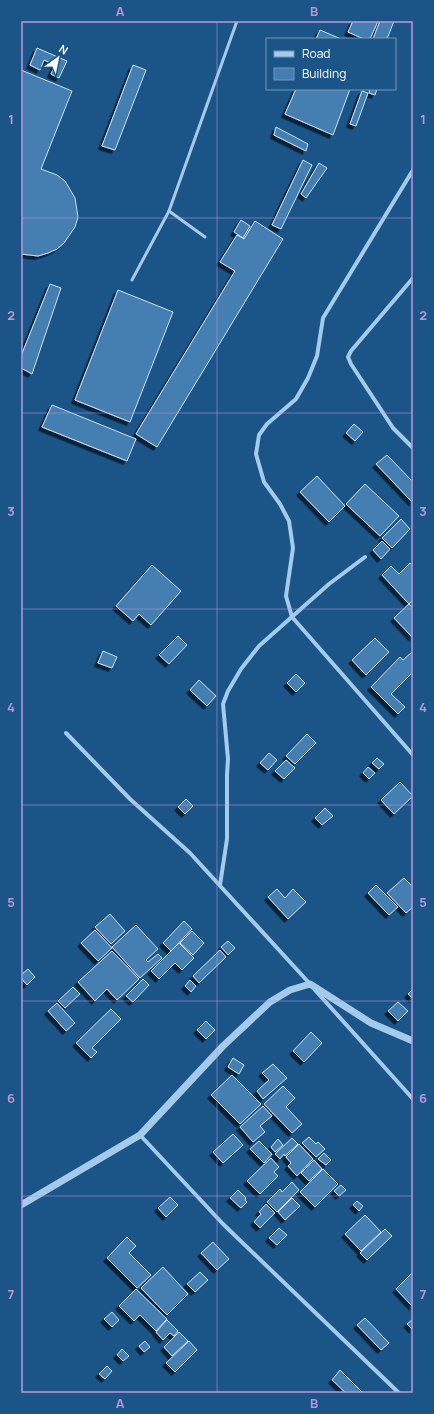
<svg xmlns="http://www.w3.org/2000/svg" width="434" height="1414" font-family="Manrope,sans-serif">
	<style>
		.building { fill: #447eb0; stroke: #c9e3f9; filter: url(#shadow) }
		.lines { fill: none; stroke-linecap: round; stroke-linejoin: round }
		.service { stroke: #a4cbec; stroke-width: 3 }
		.minor { stroke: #a4cbec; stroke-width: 4 }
		.tertiary { stroke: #a4cbec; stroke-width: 7 }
		.grid { fill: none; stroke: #bd96df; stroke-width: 1; stroke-opacity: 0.55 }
		.neatline { fill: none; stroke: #bd96df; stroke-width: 1.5 }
		.grid-label { font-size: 13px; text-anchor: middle; font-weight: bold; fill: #bd96df }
	</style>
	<defs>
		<filter id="shadow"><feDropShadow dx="-3.5" dy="3.5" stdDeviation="0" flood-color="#0009"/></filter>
	</defs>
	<rect width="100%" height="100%" fill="#1b5487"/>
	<g class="building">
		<polygon points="353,21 378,21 370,39 364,39 348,32"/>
		<polygon points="380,21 394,21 387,39 373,39"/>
		<polygon points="320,30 341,39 316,39"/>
		<polygon points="37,48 67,61 59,78 51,74 55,65 44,60 40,70 30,65"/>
		<polygon points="133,65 146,70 115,150 102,146"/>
		<polygon points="21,70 72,91 41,169 57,175 65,181 75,198 78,217 75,227 64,243 57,249 48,253 38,256 21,254"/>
		<polygon points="296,89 350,89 333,135 285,114"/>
		<polygon points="370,89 377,89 375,95 369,93"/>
		<polygon points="362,91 368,93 356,126 350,124"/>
		<polygon points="276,127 308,144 306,151 274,135"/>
		<polygon points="303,160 312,165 281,229 272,225"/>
		<polygon points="319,163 327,168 306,198 301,194"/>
		<polygon points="241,220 250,226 243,238 234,232"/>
		<polygon points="255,221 283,239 157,447 136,434 235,271 220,262 237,235 244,239"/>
		<polygon points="50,284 61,288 32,374 21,368 21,356"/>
		<polygon points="118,290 173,312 130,422 75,400"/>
		<polygon points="52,405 136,439 127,461 42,427"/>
		<polygon points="354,424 363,432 355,441 346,433"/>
		<polygon points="387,455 413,482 413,503 376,464"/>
		<polygon points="317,476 345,506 329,522 300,492"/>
		<polygon points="365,484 399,516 380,536 346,504"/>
		<polygon points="401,519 410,529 392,548 382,538"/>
		<polygon points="382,541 390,549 381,559 373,550"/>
		<polygon points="410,563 413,566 413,600 409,604 382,575 391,566 399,574"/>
		<polygon points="152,565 181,591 151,625 139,614 133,621 116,606"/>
		<polygon points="409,604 413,608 413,638 394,618"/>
		<polygon points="178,636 187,645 169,664 159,655"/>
		<polygon points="375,638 389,652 366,675 352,660"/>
		<polygon points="103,651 117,657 112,668 98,663"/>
		<polygon points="412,652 413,653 413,672 391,694 405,707 398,714 371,687 400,657 403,660"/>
		<polygon points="296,674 305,683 296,692 287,683"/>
		<polygon points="199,680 216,696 207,706 190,690"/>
		<polygon points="307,734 316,743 295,764 286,756"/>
		<polygon points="269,753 277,760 268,770 260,763"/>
		<polygon points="377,758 384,764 379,769 372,763"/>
		<polygon points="286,760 295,768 284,779 275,771"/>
		<polygon points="368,767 375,773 369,779 363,773"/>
		<polygon points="400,782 413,796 394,814 381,800"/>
		<polygon points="186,799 193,806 185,814 178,807"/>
		<polygon points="325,808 333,816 322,825 315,818"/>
		<polygon points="404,878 413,887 413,907 406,913 387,893"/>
		<polygon points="376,885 398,907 389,915 368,893"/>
		<polygon points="277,889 285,898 293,889 306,902 288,919 268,897"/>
		<polygon points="110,914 125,931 111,944 95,927"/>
		<polygon points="184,921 192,929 171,951 163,943"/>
		<polygon points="136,925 158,949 146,960 148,962 158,954 162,958 140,978 112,947"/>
		<polygon points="95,930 112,948 98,961 81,943"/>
		<polygon points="192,931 204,943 193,955 180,943"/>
		<polygon points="228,941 235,948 228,955 221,947"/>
		<polygon points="179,943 194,958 182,970 175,963 159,979 151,971"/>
		<polygon points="220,950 226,957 199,983 193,976"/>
		<polygon points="112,951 139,979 117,1000 107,989 95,1001 78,982"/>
		<polygon points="28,969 35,977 27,985 21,978 21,975"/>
		<polygon points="143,979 149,985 133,1002 126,996"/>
		<polygon points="190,980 196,986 191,992 185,986"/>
		<polygon points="73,987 80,994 65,1008 58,1001"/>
		<polygon points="413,989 413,999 408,994"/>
		<polygon points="398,1002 408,1011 398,1021 388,1011"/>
		<polygon points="57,1003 75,1023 66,1031 48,1011"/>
		<polygon points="111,1009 121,1019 92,1048 97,1052 91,1058 76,1043"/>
		<polygon points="206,1021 215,1030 206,1039 197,1030"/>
		<polygon points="311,1032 322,1043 304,1062 293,1051"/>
		<polygon points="233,1058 244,1065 239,1074 228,1067"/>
		<polygon points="273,1064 287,1078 263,1099 257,1091 269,1080 262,1073"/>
		<polygon points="232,1075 261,1104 240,1124 211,1095"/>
		<polygon points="283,1086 295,1098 286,1107 302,1124 292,1133 264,1104"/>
		<polygon points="263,1106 272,1116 260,1126 265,1132 253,1142 240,1127"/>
		<polygon points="233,1134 243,1145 223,1163 213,1152"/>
		<polygon points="309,1137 316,1144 318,1142 325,1149 316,1157 302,1143"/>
		<polygon points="292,1138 298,1144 285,1156 284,1154 280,1159 275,1154"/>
		<polygon points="278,1139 283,1145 275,1152 271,1147"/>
		<polygon points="259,1141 272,1154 264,1163 250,1149"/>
		<polygon points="299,1144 313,1159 297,1176 288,1166 291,1163 286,1157"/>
		<polygon points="324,1153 331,1160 326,1165 318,1159"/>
		<polygon points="271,1158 279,1167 274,1172 278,1176 260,1194 247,1181"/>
		<polygon points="314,1160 322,1169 309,1181 301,1173"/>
		<polygon points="323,1169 338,1184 315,1207 300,1192"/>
		<polygon points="292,1182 299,1190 277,1212 267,1202 280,1189 282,1192"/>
		<polygon points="341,1185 346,1190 339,1196 334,1191"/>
		<polygon points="238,1190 246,1198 245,1200 247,1202 241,1208 230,1198"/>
		<polygon points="170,1197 178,1205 166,1217 158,1208"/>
		<polygon points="292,1198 300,1206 285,1220 278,1212"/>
		<polygon points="357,1201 363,1206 359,1211 353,1205"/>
		<polygon points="266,1204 275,1213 260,1228 254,1222 261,1214 259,1212"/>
		<polygon points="365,1215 381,1232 361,1251 345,1234"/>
		<polygon points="279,1228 287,1235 277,1245 269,1238"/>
		<polygon points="385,1229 392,1236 367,1260 360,1253"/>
		<polygon points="127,1237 136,1246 129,1253 151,1275 137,1288 107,1258"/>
		<polygon points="213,1242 229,1259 217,1270 201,1253"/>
		<polygon points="163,1267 188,1294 167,1315 141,1288"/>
		<polygon points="200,1272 208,1280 195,1292 187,1284"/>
		<polygon points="413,1272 413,1307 396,1289"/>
		<polygon points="136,1289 167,1319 156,1331 140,1315 134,1321 119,1306"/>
		<polygon points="112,1312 119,1320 112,1327 104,1319"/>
		<polygon points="365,1318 389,1343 381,1350 357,1325"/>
		<polygon points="413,1319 413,1330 407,1324"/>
		<polygon points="167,1320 178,1331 174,1336 170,1333 163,1340 156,1332"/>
		<polygon points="179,1332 188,1341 172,1356 164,1347"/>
		<polygon points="145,1341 150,1347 144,1352 139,1346"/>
		<polygon points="189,1341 197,1350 175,1372 166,1363"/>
		<polygon points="122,1349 129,1356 123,1361 117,1355"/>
		<polygon points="107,1366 112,1371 105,1379 99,1374"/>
		<polygon points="340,1370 363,1393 346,1393 332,1380"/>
	</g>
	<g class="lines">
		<g class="service">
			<polyline points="169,211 205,237"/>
			<polyline points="132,280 169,211 237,21"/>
		</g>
		<g class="minor">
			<polyline points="413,170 323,318 317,356 308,378 296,399 267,424 259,435 256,454 264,482 280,504 289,521 293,548 286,596 292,617 413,755"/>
			<polyline points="413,278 351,351 348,357 351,364 393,428 413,448"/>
			<polyline points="66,733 130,799 190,853 311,985"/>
			<polyline points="220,885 227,839 227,775 228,759 223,704 228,691 241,669 259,646 329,584 365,557"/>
			<polyline points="315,990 413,1099"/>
			<polyline points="140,1135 223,1224 399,1393"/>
		</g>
		<polyline class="tertiary" points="21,1205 140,1135 223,1046 270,1002 290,990 310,984 371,1023 413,1041"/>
	</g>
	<path class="grid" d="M217,21V1393M21,218H413M21,413H413M21,609H413M21,805H413M21,1001H413M21,1196H413"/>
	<rect width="434" height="1414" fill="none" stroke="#1b5487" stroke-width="44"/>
	<rect x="266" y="38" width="130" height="52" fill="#1b5487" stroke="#7698b7"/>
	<rect x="274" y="51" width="20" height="6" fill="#a4cbec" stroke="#7698b7"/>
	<text x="302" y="58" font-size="12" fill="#ffffff">Road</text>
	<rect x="274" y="68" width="20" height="12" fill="#447eb0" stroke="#7698b7"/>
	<text x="302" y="78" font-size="12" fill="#ffffff">Building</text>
	<g transform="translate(58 58) rotate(33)" stroke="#1b5487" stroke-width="3" paint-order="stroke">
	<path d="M0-3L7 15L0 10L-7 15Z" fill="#ffffff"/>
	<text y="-6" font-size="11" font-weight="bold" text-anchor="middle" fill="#ffffff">N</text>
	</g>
	<rect x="22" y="22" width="390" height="1370" class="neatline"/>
	<g class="grid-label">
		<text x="120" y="16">A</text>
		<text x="314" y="16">B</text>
		<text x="11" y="124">1</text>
		<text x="423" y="124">1</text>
		<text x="11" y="320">2</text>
		<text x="423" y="320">2</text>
		<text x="11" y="516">3</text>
		<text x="423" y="516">3</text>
		<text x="11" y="712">4</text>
		<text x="423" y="712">4</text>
		<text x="11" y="907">5</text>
		<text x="423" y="907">5</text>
		<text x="11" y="1103">6</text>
		<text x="423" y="1103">6</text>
		<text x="11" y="1299">7</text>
		<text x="423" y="1299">7</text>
		<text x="120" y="1408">A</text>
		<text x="314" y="1408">B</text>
	</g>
</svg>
